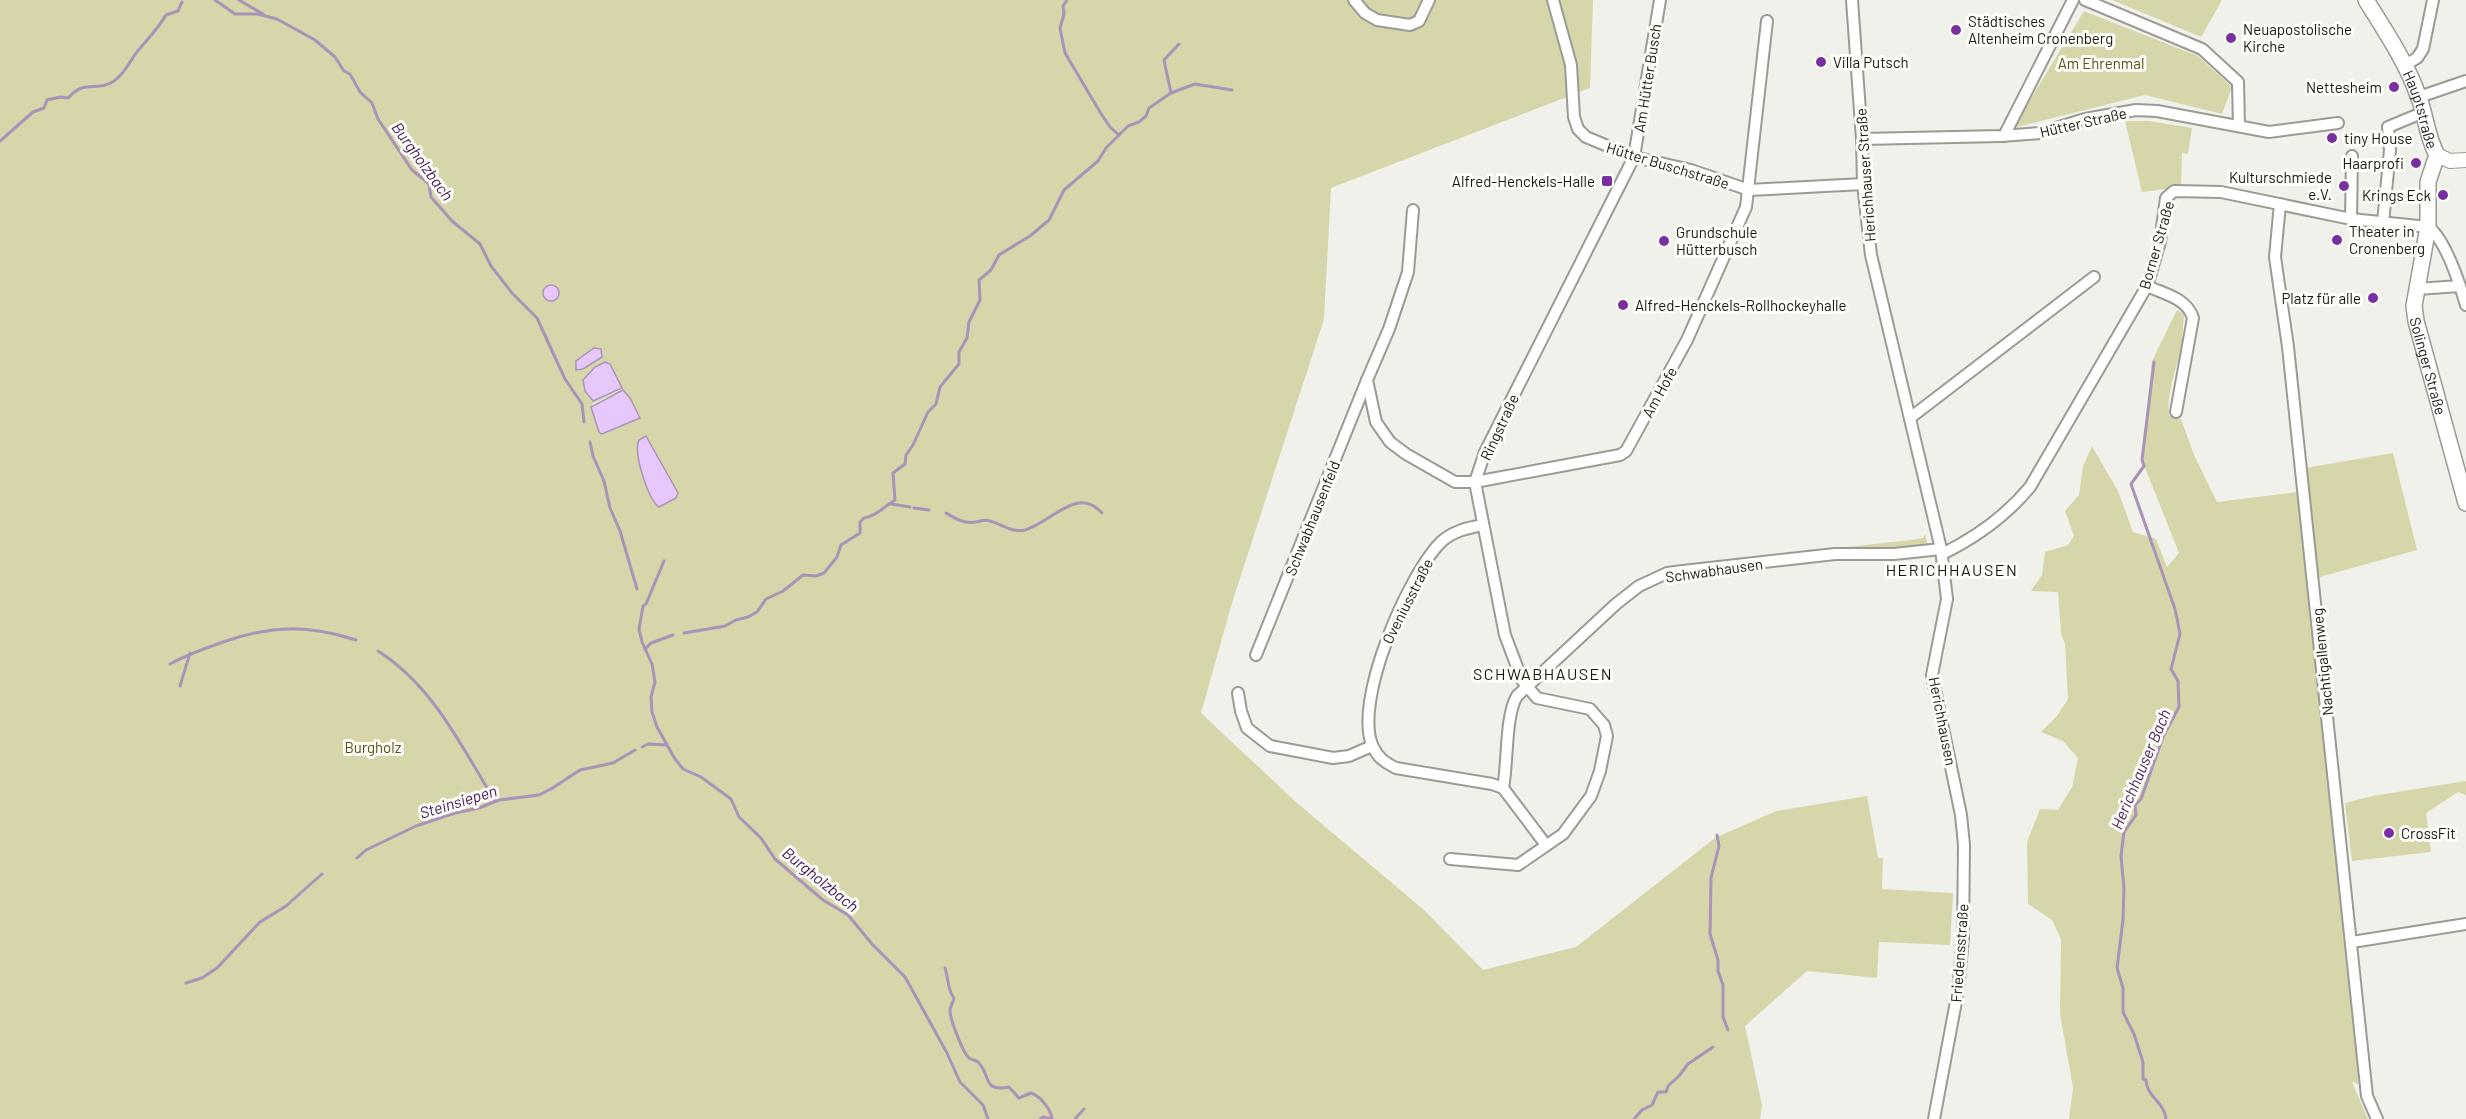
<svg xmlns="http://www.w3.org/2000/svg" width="2466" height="1119" font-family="Barlow,sans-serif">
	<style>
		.green { fill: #d7d6aa; fill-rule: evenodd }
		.water { fill: #e7c8fc; stroke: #a993b7; stroke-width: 1.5 }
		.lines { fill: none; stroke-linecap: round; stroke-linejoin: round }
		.stream { stroke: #a993b7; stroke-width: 3 }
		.minor-casing { stroke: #9b9b96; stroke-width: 14 }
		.tertiary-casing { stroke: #9b9b96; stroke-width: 16 }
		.secondary-casing { stroke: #9b9b96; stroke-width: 18 }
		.minor { stroke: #fff; stroke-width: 10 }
		.tertiary { stroke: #fff; stroke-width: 14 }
		.secondary { stroke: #fff; stroke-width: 15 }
		.poi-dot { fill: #7a2fa1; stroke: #fefef8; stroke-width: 2 }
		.labels { text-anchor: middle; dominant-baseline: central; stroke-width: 6; stroke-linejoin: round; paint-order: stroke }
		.poi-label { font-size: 15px; fill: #171715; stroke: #fefef8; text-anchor: start }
		.park-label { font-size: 15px; fill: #55521b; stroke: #fefef8 }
		.street-label { font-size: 15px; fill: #171715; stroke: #fefef8 }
		.water-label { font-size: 16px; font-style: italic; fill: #471660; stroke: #fefef8 }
		.neighbourhood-label { font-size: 16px; letter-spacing: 1.5px; fill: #171715; stroke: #fefef8 }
	</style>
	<rect width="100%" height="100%" fill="#f1f1eb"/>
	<g class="green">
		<path d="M0,0H1593L1590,88L1331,188L1324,319L1232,603L1201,713L1297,803L1423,909L1483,970L1576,947L1715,838L1776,811L1867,796L1878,858H1883L1882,889L1953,893L1950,945L1879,942L1877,978L1807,971L1745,1026L1762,1105L1760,1119H0ZM595,367L621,390L595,401L587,396L583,380ZM623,390L640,416L635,421L603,434L592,404Z"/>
		<polygon points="2112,0 2222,0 2201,37"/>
		<polygon points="2084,11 2198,56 2232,87 2222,114 2145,95 2013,128"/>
		<polygon points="2125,121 2149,121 2192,128 2188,154 2182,153 2181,187 2142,192"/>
		<path d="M2177,310L2184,314C2183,323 2183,333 2182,342C2178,367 2166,390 2169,416L2181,419L2194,455L2217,502L2298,492L2329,752L2359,1084L2352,1082L2368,1119H2069L2073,1088L2060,1014L2061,939L2052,920L2028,904L2027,842L2040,809L2058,810L2072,787L2078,758L2063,741L2041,732L2057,716L2068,699L2065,644L2061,634L2058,592L2031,591L2042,575L2045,552L2068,545L2074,536L2065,511L2079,495L2083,466L2092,446L2118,491L2133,532L2156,539L2167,567L2179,553L2142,460L2152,361Z"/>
		<polygon points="2393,453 2417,550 2316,578 2305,468"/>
		<polygon points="1925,534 1928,546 1819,553 1819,550 1911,540 1923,538"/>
		<polygon points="2466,781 2466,795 2458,792 2426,813 2431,852 2352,861 2345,803 2372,796"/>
	</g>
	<g class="water">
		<circle cx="551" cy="293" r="8"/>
		<polygon points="594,348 601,349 602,357 583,369 576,370 576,361"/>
		<polygon points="605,362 610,364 622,388 593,401 585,391 583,380 595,367"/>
		<polygon points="623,390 630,398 640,418 602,434 599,432 591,407"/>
		<path d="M646,436L678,493L676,498L659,507C648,499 633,453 639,440Z"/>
	</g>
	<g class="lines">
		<g class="stream">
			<polyline points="215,0 235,14 258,14 277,19 315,40 335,57 344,71 350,74 360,92 372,103 378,119 412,170 429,184 431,197 452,221 480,244 491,266 512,293 537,318 565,379 582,404 584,422"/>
			<polyline points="239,0 263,14"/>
			<polyline points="1067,0 1063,6 1064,14 1060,28 1065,53 1100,112 1110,127 1119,135"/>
			<polyline points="1171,93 1195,84 1232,90"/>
			<path d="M0,141L33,112L44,108L47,100L60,97L68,98C86,78 96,93 114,81C124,74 128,65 134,56C144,42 157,31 166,15L178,11L182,2"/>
			<path d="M2154,362L2142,460L2144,466L2131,484L2175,609L2180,634L2171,669L2178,681L2179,707L2163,737L2141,799L2135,805L2136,815L2124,832L2121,856L2124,888L2123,920L2117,968L2123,988V1012L2134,1034L2143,1062V1079L2146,1080C2146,1096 2165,1103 2166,1119"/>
			<polyline points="590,442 593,456 604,481 610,508 620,531 637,589"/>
			<polyline points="891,504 910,507"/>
			<polyline points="914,508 929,510"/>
			<path d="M946,513C956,519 964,524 976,522C981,521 985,519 990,521C1002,524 1011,533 1025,530C1051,523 1077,485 1102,513"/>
			<polyline points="664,561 646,604 643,606 639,629 642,642 652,664 655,682 651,697 652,712 657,727 675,759 683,769 701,777 731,799 739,817 761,838 775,859 823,900 848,915 872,944 905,977 947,1053 960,1082 983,1105 988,1119"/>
			<path d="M684,633L725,626L736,620L748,617L757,612L766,599L783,591L803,575L816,576L824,573L837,557L841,545L860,533V522L864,518C875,517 885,506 895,500L893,473L905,464L906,455L913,445L928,412L936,404L940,387L959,364V352L967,338L969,322L980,300L979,280L991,270L999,255L1030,236L1049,220L1064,190L1098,161L1106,148L1128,126L1139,122L1146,116L1149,108L1171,93L1164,60L1179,44"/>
			<polyline points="645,649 651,643 673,635"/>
			<path d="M378,651C434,687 461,746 495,801"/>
			<path d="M170,664C188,654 206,648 226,641C273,625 308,625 356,640"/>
			<polyline points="180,686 190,653"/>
			<polyline points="642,747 648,744 666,745"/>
			<polyline points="1717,835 1719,846 1711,878 1710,934 1718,960 1718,971 1723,985 1723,1017 1728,1030"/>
			<polyline points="357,858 366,850 416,826 455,813 479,808 499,800 539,795 551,789 580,770 613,763 635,750"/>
			<path d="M945,968C949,979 947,990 954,998C953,1002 950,1007 950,1011C950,1019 963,1053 969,1058C972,1060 975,1060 978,1062C991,1074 982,1093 1009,1087L1019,1098L1031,1093C1040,1096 1051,1109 1052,1119"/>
			<polyline points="186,983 202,978 217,968 260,922 286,906 322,874"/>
			<polyline points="1040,1119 1043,1117 1052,1119"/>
			<polyline points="1075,1119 1084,1109"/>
			<polyline points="1634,1119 1642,1110 1652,1105 1658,1092 1666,1092 1668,1086 1679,1076 1688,1064 1713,1047"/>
		</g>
		<g class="minor-casing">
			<g id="minor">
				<polyline points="1354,0 1365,13 1377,20 1410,25 1419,21 1429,0"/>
				<polyline points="1553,0 1571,65 1574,117 1578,129 1586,137 1634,157 1691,170 1749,190 1863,184"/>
				<polyline points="1852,0 1862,139 1863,184 1871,255 1941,549 1947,599 1932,675 1961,815 1964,845 1963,938 1958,991 1934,1119"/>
				<polyline points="2085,0 2202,49 2238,82 2239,126"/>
				<polyline points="2405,65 2417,58 2423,49 2433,0"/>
				<polyline points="2419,97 2466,81"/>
				<polyline points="2004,136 2073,0"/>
				<polyline points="1862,139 2001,136 2040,133 2085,119 2136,110 2157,111 2269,132 2338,123"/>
				<polyline points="2280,204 2275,257 2288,347 2367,1096 2377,1119"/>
				<polyline points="1413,210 1408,272 1389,329 1367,380 1376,422 1390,442 1406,454 1455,482 1475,482 1620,455 1626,451 1687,340 1746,207 1767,21"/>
				<polyline points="2351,219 2352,156"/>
				<polyline points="2383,223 2390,150 2388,127 2424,112"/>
				<path d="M2147,286C2164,294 2187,298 2193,318L2176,412"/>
				<polyline points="2417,289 2460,286"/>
				<polyline points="1910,418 2094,277"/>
				<path d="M1483,525C1467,528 1453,531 1441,542C1408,575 1352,703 1373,747C1378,758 1386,763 1396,768L1492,784L1503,788L1546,845"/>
				<path d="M1942,554C1977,537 2005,517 2030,487L2147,286L2160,242L2166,198L2174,191L2221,192L2351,219L2428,227C2445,238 2460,285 2466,305"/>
				<polyline points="1256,655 1367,380"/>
				<polyline points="1238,693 1241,711 1247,728 1270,746 1333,758 1349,756 1372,746"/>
				<path d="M1503,788C1508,763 1505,716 1517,696L1616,604L1639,586L1667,573L1683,571L1835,554H1894L1941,549"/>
				<polyline points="1450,859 1518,865 1563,834 1591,796 1600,771 1607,736 1604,725 1590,709 1537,698 1522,680 1505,635 1475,482 1485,452 1634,157 1660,0"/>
				<polyline points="2352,942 2466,924"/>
			</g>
		</g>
		<g class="tertiary-casing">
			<polyline id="tertiary" points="2437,155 2450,161 2466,160"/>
		</g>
		<g class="secondary-casing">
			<g id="secondary">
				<path id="s1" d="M2366,0C2385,31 2407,63 2419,98C2426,117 2427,137 2437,155L2428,182V227L2414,306L2416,321L2466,503"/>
			</g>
		</g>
		<use href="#minor" class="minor"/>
		<use href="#tertiary" class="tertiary"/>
		<use href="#secondary" class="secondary"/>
	</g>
	<g class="poi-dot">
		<circle cx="1956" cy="30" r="6"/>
		<circle cx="2231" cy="38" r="6"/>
		<circle cx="1821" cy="62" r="6"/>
		<circle cx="2394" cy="87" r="6"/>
		<circle cx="2332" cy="138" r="6"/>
		<circle cx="2416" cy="163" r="6"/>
		<rect x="1601" y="175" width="12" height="12" rx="3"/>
		<circle cx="2344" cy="186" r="6"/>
		<circle cx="2443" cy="195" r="6"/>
		<circle cx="2337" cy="240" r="6"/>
		<circle cx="1664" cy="241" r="6"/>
		<circle cx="2373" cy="298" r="6"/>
		<circle cx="1623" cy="305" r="6"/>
		<circle cx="2389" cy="833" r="6"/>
	</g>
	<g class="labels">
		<g class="poi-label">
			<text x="1968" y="21">Städtisches<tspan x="1968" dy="17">Altenheim Cronenberg</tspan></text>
			<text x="2243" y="29">Neuapostolische<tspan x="2243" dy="17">Kirche</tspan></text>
			<text x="1833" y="62">Villa Putsch</text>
			<text x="2382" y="87" text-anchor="end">Nettesheim</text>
			<text x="2344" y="138">tiny House</text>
			<text x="2404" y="163" text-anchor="end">Haarprofi</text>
			<text x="2332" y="177" text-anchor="end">Kulturschmiede<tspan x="2332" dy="17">e.V.</tspan></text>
			<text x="1595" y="181" text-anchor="end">Alfred-Henckels-Halle</text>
			<text x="2431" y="195" text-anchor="end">Krings Eck</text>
			<text x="2349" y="231">Theater in<tspan x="2349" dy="17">Cronenberg</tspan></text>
			<text x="1676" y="232">Grundschule<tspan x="1676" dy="17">Hütterbusch</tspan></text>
			<text x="2361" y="298" text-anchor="end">Platz für alle</text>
			<text x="1635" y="305">Alfred-Henckels-Rollhockeyhalle</text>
			<text x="2401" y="833">CrossFit</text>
		</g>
		<g class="park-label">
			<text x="2101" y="63">Am Ehrenmal</text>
			<text x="373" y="747">Burgholz</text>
		</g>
		<g class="street-label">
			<text transform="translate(1647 78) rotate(-81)">Am Hütter Busch</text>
			<text stroke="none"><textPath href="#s1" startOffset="123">Hauptstraße</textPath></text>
			<text transform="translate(2083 122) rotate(-13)">Hütter Straße</text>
			<text transform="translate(1668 165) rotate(17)">Hütter Buschstraße</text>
			<text transform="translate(1865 175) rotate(-94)">Herichhauser Straße</text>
			<text transform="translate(2156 245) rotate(-74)">Borner Straße</text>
			<text stroke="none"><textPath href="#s1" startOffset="387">Solinger Straße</textPath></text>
			<text transform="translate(1659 392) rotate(-61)">Am Hofe</text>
			<text transform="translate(1499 427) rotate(-65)">Ringstraße</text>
			<text transform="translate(1312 518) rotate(-68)">Schwabhausenfeld</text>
			<text transform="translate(1714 570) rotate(-8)">Schwabhausen</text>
			<text transform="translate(1407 601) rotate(-63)">Oveniusstraße</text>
			<text transform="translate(2322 662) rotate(-96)">Nachtigallenweg</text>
			<text transform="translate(1943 721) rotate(79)">Herichhausen</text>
			<text transform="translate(1959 953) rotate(-86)">Friedensstraße</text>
		</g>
		<g class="water-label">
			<text transform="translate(423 161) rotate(54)">Burgholzbach</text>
			<text transform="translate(2140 769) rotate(-67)">Herichhauser Bach</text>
			<text transform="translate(458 801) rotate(-17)">Steinsiepen</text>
			<text transform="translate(821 879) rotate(39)">Burgholzbach</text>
		</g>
		<g class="neighbourhood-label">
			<text x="1952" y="569">HERICHHAUSEN</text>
			<text x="1543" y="673">SCHWABHAUSEN</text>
		</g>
	</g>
</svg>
